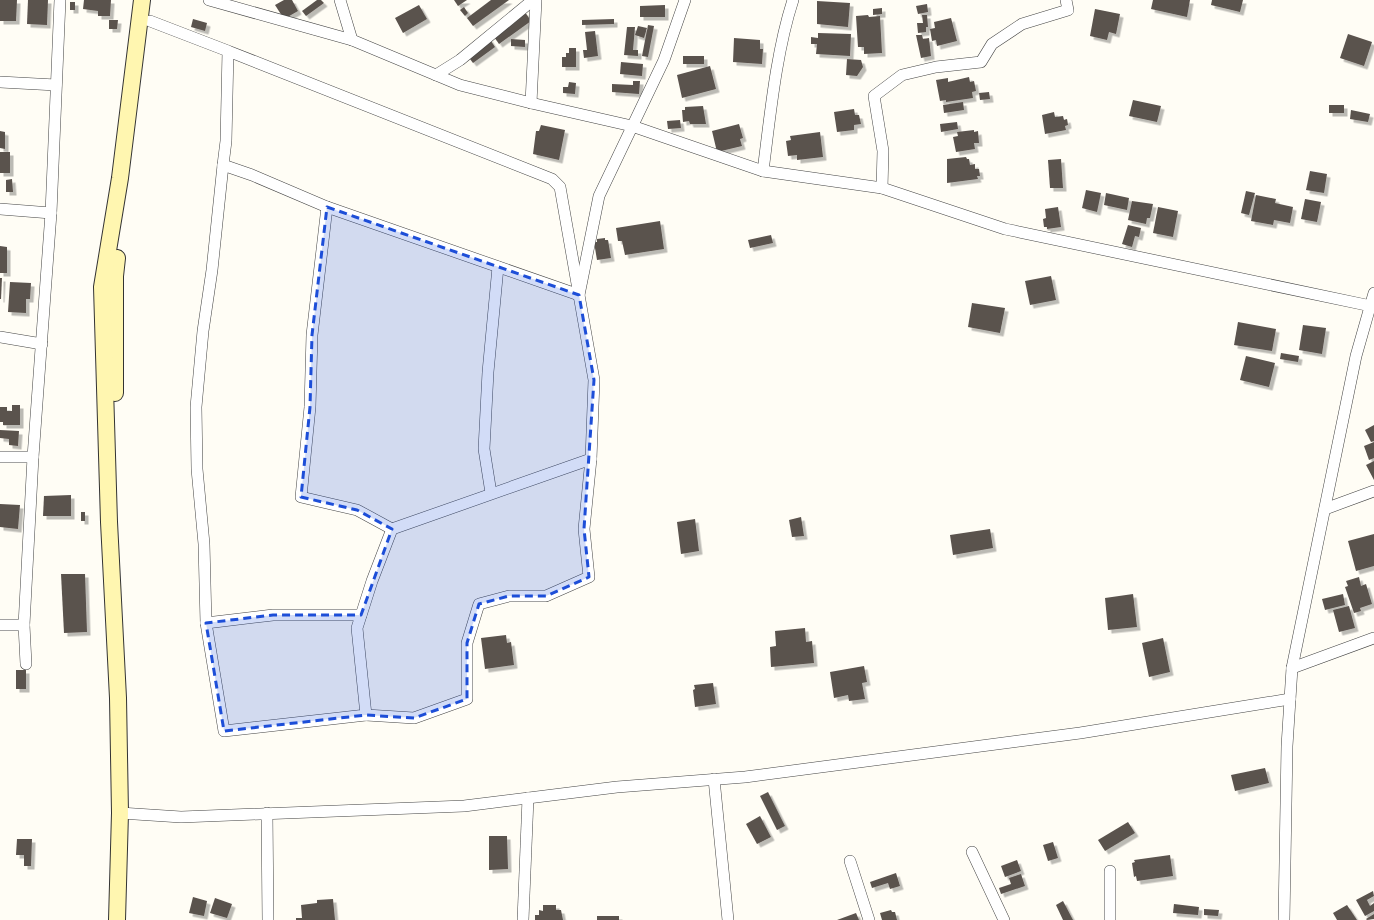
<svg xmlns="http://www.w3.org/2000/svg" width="1374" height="920" font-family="Bitter,serif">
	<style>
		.building { fill: #5a524d; filter: url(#shadow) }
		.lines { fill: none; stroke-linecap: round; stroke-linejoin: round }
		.street-casing { stroke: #444; stroke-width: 12 }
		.secondary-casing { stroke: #333; stroke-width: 18 }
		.street { stroke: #fff; stroke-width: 11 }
		.secondary { stroke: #fff6b0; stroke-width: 16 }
		.marked { fill: #1d4ed8; fill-opacity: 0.2; stroke: #1d4ed8; stroke-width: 3; stroke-dasharray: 8 5; stroke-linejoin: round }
	</style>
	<defs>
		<filter id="shadow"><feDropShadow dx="3.5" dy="3.5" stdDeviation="0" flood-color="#0004"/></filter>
	</defs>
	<rect width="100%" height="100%" fill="#fffdf5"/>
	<g class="building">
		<polygon points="0,0 17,0 16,21 0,21"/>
		<polygon points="28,0 48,0 47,25 27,24"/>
		<polygon points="84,0 111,0 110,16 98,16 98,11 83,9"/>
		<polygon points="284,0 292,0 298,11 284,19 275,5"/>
		<polygon points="317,0 321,0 324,3 306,16 302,11"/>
		<polygon points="454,0 467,0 458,6"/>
		<polygon points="491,0 509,0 473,26 467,18"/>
		<polygon points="1153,0 1190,0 1187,17 1151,9"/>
		<polygon points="1212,0 1243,0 1240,12 1211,5"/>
		<polygon points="817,1 850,3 848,27 817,24"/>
		<rect x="70" y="2" width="5" height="8"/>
		<polygon points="927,4 928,12 918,14 916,6"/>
		<polygon points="419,5 427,19 403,33 395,18"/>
		<polygon points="665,5 665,17 640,17 640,6"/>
		<polygon points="464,7 468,13 465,16 460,10"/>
		<polygon points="882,8 882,14 873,15 873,9"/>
		<polygon points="1095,9 1120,14 1116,34 1109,32 1107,40 1090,36"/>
		<polygon points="525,12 531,21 499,44 492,34"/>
		<polygon points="868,15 869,17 880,16 882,53 864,54 864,47 858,47 856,16"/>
		<polygon points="922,15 927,15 928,27 926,27 926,32 918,33 917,23 923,23"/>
		<polygon points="951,18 957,41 937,46 936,40 932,41 930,29 935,28 934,22"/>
		<polygon points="193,19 207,23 205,31 191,27"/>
		<polygon points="614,19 614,24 582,25 582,20"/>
		<polygon points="109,20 118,20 117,29 109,29"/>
		<polygon points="648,25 654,26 648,57 642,56"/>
		<polygon points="638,26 647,28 644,38 635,35"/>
		<polygon points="627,27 635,27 633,50 638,50 638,56 624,55"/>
		<polygon points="595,31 598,56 584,58 583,50 587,50 585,32"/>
		<polygon points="818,33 851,34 850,56 816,54 817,44 811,44 811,37 818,38"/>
		<polygon points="1348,34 1372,42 1364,66 1340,58"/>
		<polygon points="916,35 922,35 923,39 929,38 931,56 921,58"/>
		<polygon points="489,38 495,47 473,63 467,55"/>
		<polygon points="734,38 760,40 760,49 763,49 762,64 733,62"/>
		<polygon points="511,39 525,40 525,47 511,46"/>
		<polygon points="569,48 576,48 576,67 562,67 562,57 566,57 566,53 569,53"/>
		<rect x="683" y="56" width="21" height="8"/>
		<polygon points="847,59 861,60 863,67 857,76 846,75"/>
		<polygon points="621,62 643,64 642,76 620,74"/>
		<polygon points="710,66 716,89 682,98 677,75"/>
		<polygon points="969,77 970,82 974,81 976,91 972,92 973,98 946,102 946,100 940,101 936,80 948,78 948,82"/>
		<polygon points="633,81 640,81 639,94 612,92 612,84 633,85"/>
		<polygon points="569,82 576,83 575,94 563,93 563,87 568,87"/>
		<polygon points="989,92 990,99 980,100 979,93"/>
		<polygon points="1133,100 1161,106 1157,122 1129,116"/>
		<polygon points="963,102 964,110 944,113 943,105"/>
		<rect x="1329" y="105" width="15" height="8"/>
		<polygon points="703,106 706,124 690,124 689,121 683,122 682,110 685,110 685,107"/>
		<polygon points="854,109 855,115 859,115 861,124 854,125 854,130 837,132 834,112"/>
		<polygon points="1351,110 1370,114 1368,122 1350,119"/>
		<polygon points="1054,112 1055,117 1063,116 1064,120 1067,119 1068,125 1065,126 1066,130 1045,134 1042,115"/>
		<polygon points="680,120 681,128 668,129 667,121"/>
		<polygon points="957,122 958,129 941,132 940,124"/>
		<polygon points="739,124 743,138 740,139 742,146 717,152 712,131"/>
		<polygon points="541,125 565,130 559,160 533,154 536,131 539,131"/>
		<polygon points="974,130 974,132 978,131 979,143 974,143 975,149 956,152 953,137 958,136 957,132"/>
		<polygon points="0,131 5,132 5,149 0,148"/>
		<polygon points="820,132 823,157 797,160 797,155 788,156 786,141 791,140 790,136"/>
		<rect x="0" y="152" width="10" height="21"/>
		<polygon points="966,157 967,159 969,159 970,165 975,164 975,169 979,169 980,176 977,176 978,179 947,183 947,159"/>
		<polygon points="1061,159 1063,188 1050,188 1048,160"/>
		<polygon points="1310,171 1327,174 1324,193 1306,190"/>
		<polygon points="12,179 13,192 6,192 6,180"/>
		<polygon points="1086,190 1101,193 1097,212 1082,208"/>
		<polygon points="1246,191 1255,193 1249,215 1241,213"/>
		<polygon points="1106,193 1129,198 1127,210 1104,205"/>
		<polygon points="1256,195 1276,199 1275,203 1293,207 1290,223 1274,220 1273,225 1251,221"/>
		<polygon points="1305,199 1321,202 1317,222 1301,219"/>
		<polygon points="1132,201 1153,204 1150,218 1147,218 1146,224 1128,220"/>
		<polygon points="1058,207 1061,227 1047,229 1047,227 1044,227 1043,219 1046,218 1045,209"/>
		<polygon points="1158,207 1178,211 1173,237 1153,233"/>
		<polygon points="660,221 664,249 625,255 622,241 618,241 616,228"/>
		<polygon points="1128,225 1141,228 1139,237 1135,236 1132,247 1122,244"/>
		<polygon points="771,235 773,243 750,248 748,240"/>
		<polygon points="605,238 605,240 608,240 611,258 597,260 594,242 597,242 597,239"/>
		<polygon points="0,246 7,247 7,273 0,273"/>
		<polygon points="1051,276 1056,300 1030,305 1025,281"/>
		<polygon points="0,278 2,278 1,299 0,299"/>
		<polygon points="10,282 31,283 30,299 26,299 26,313 8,312"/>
		<polygon points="972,303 1005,308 1000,333 968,327"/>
		<polygon points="1238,322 1276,329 1272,351 1234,345"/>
		<polygon points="1303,325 1326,328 1322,354 1299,350"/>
		<polygon points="1281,353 1299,356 1298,362 1280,359"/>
		<polygon points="1246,356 1275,363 1269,387 1240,380"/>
		<polygon points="12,405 20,405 20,425 3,425 3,422 0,422 0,407 7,407 7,411 12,411"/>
		<polygon points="1374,425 1374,441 1371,442 1365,430"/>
		<polygon points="0,430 19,431 18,446 9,445 9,439 0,438"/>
		<polygon points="1374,442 1374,458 1369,460 1364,446"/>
		<polygon points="1374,461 1374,480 1366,465"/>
		<polygon points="71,495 71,516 43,516 44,496"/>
		<polygon points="0,504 20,505 18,529 0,527"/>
		<rect x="81" y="512" width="4" height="9"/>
		<polygon points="801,517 804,536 792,537 789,520"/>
		<polygon points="695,519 699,551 681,554 677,522"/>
		<polygon points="990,529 993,548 953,555 950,535"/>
		<polygon points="1374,534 1374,566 1356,571 1348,541"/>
		<polygon points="61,574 85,574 87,632 64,633"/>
		<polygon points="1359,577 1361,586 1366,584 1372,604 1360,608 1361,611 1354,613 1345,587 1348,586 1346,581"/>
		<polygon points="1133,594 1137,627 1108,630 1105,598"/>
		<polygon points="1343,594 1345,605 1325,610 1322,599"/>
		<polygon points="1349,606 1355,628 1339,632 1333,610"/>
		<polygon points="805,628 806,642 812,641 814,663 771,667 770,647 776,646 775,631"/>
		<polygon points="506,635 507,643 511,642 514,665 485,669 481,638"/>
		<polygon points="1163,638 1170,672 1149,677 1142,643"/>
		<polygon points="864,666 867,682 862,683 865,699 849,701 848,695 834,698 830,672"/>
		<rect x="16" y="670" width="10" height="19"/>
		<polygon points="713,683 716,704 695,707 693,690 695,689 694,685"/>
		<polygon points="1265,768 1269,783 1235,791 1231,775"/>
		<polygon points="768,792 785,826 777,830 760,796"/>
		<polygon points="760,816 771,837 757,844 746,824"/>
		<polygon points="1128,822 1135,833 1105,851 1098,840"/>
		<polygon points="489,836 507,836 508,869 489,870"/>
		<polygon points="17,839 32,839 31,866 24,866 24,855 16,855"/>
		<polygon points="1053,842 1058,858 1048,861 1043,845"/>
		<polygon points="1170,855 1173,876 1137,881 1136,876 1134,877 1132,863 1135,862 1134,860"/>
		<polygon points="1017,860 1021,871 1005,877 1001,866"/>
		<polygon points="896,873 900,886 890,889 888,883 872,888 870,882"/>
		<polygon points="1021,874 1025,886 1001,894 999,888 1011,884 1009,878"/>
		<polygon points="1373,891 1374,896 1367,900 1370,906 1374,903 1374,911 1365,916 1356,900"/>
		<polygon points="193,897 207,901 204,916 189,913"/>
		<polygon points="215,898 232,904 227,918 210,913"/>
		<polygon points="333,899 335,920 296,920 296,918 302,918 301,905 317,903 317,900"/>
		<polygon points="1063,901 1073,920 1063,920 1056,905"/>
		<polygon points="1174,904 1199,907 1198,915 1173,913"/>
		<polygon points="543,905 556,905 556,910 561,910 563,920 535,920 535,915 539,915 539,910 543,911"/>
		<polygon points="1347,905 1357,920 1337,920 1333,913"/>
		<polygon points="1204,909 1219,910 1218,916 1204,915"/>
		<polygon points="891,910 892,912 895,912 897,920 882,920 880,913"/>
		<polygon points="856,913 859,920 837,920"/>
		<polygon points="1374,914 1374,919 1367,920 1366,919"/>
		<rect x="597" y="916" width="22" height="4"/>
	</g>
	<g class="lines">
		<g class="street-casing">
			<g id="street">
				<polyline points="209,0 352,40 460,85 531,103 632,126 763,171 882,188 1005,229 1371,306"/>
				<polyline points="340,0 352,40"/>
				<polyline points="150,21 228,51 226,141 223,165 252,175 327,207 579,295 560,187 552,179 228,51"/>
				<polyline points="436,75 460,60 533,0"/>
				<polyline points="0,82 56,85"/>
				<polyline points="531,103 536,0"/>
				<polyline points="223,165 212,270 203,331 196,407 197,469 204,544 206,623 224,731 366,715 357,628 372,581 392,529 591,459 594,380 579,295 599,196 664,60 685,0"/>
				<path d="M763,171C770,117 776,52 793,0"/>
				<polyline points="882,188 883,151 874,96 902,75 936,67 981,62 992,44 1022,24 1068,10 1066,0"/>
				<polyline points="327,207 312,335 310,407 301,497 357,510 392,529"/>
				<polyline points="0,209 51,213"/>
				<polyline points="0,337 42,344"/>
				<polyline points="0,457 33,457"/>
				<polyline points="491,493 484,449 488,372 498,267"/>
				<polyline points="1325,509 1374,491"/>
				<polyline points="206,623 273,615 361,615"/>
				<polyline points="0,625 24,625"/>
				<polyline points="26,664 24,625 33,457 51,213 60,0"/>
				<polyline points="1292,668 1374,638"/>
				<polyline points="366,715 414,718 467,699 467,643 479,604 509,596 546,596 589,577 584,529 591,459"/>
				<polyline points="714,779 728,920"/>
				<polyline points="120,813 181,817 464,806 617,787 745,777 1080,733 1290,699"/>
				<polyline points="267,813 268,920"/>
				<polyline points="972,852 1004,920"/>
				<polyline points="850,861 869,920"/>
				<polyline points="523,920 528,798"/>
				<polyline points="1110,920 1110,871"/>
				<polyline points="1284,920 1287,746 1292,668 1356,356 1374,293"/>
			</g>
		</g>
		<g class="secondary-casing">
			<g id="secondary">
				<polyline points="115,393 115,276 117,258"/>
				<polyline points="117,920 120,813 118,698 109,522 102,287 120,178 142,0"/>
			</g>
		</g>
		<use href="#street" class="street"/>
		<use href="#secondary" class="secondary"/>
	</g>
	<path class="marked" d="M327,207L579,295L594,380L584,529L589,577L546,596H509L479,604L467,643V699L414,718L366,715L224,731L206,623L273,615H361L392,529L357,510L301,497L310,407L312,335Z"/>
</svg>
